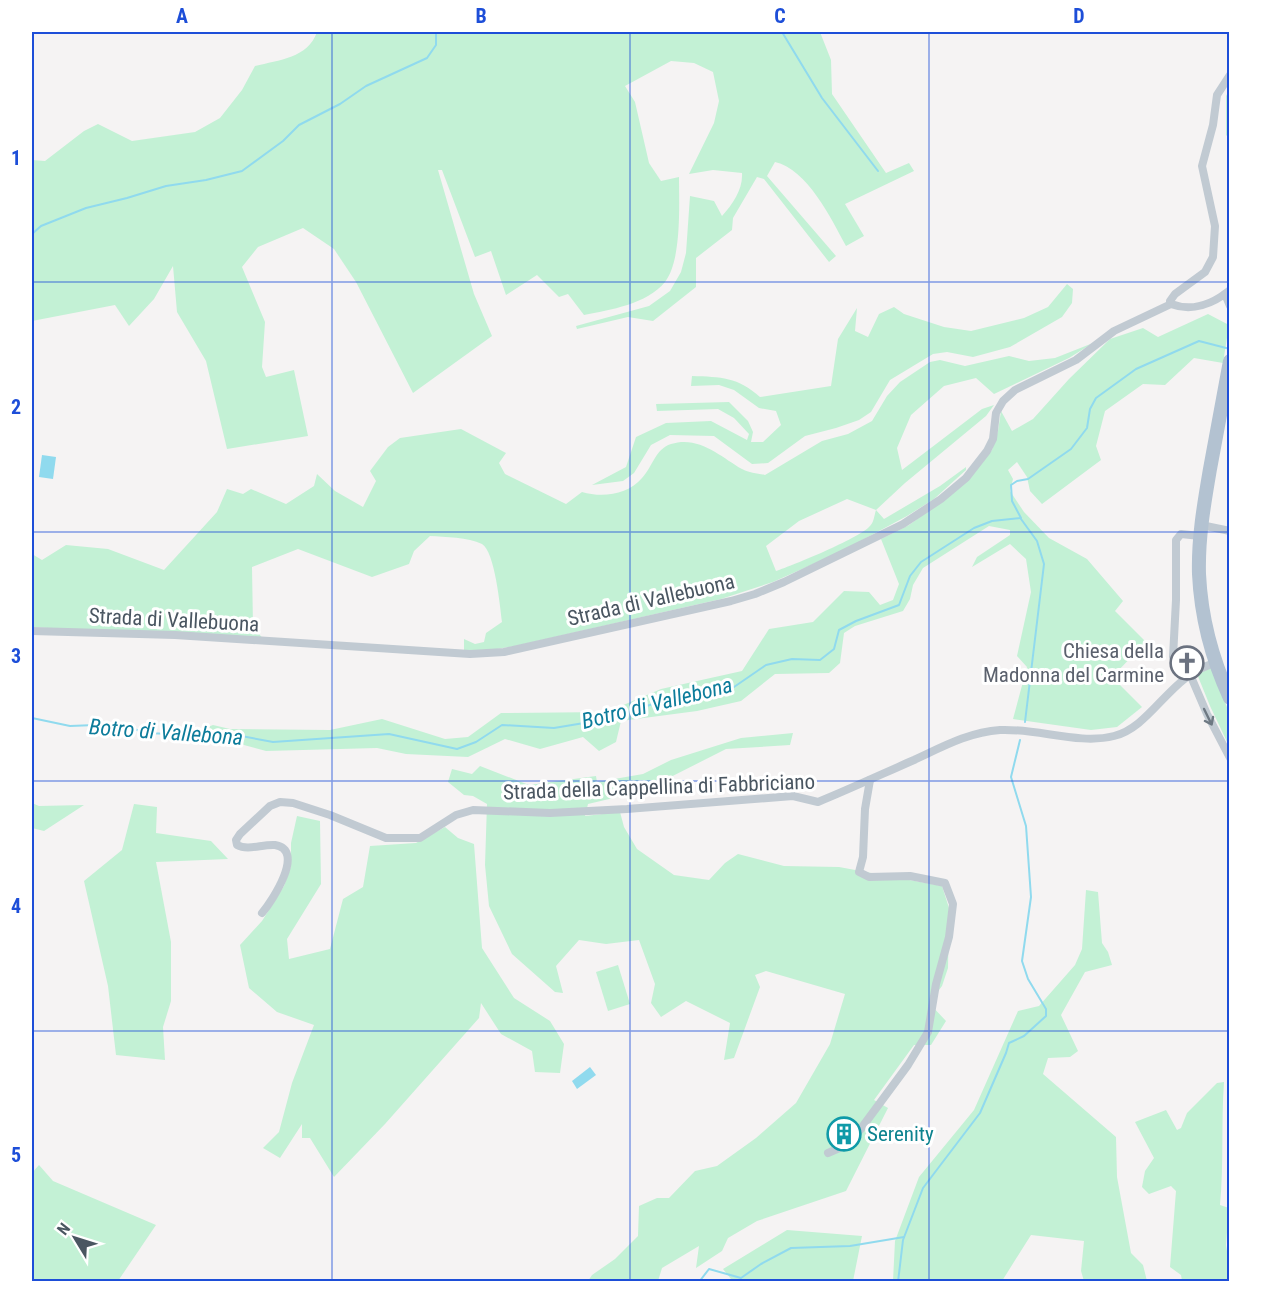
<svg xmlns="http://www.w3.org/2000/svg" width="1261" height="1313" font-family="'Roboto Condensed',sans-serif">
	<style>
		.green { fill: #c3f1d5; fill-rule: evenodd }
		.water { fill: #90daee }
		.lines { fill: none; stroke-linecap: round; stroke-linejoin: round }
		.stream { stroke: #90daee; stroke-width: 2 }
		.street { stroke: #c1cad2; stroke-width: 8 }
		.primary { stroke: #b3c2d1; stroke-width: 14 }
		.oneway { stroke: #6e7983 }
		.grid { fill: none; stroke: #1d4ed8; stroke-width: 1.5; stroke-opacity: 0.55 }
		.labels { text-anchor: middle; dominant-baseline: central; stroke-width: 6; stroke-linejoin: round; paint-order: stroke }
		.street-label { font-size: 21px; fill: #4a5661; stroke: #fff }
		.worship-label { font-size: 21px; fill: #5b616d; stroke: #fff; text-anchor: end }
		.culture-label { font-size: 21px; fill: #0d838f; stroke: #fff; text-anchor: start }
		.water-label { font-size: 22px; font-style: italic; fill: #0c7c9b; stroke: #fff }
		.neatline { fill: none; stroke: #1d4ed8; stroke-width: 2 }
		.grid-label { font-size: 20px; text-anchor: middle; font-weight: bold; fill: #1d4ed8 }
	</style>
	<rect width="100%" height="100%" fill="#f5f3f3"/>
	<g class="green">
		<path d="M317,32H820L831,60L832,94L886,173L909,163L914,171L845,204L864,236L846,246C831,218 807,169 775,162L767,176L836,256L829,262L764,179L757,177L733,218L732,230L696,258V287L653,321L628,317L577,329L576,326L649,306L670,291L681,272L686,253L690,196L714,201L722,216C733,204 743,189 742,173L713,170L689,174L714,123L719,101L713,72L694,63L671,61L625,86L635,102L649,163L661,181L679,177C679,204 682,260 665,282C647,304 610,310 584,315L568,294L559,297L537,275L506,295L491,251L475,257L442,170H438L474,294L492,336L413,393L356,282L334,249L303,228L258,247L242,267L265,322L262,367L266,377L294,370L308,436L227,449L206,361L177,312L173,266L154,299L129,326L115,305L32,321V160L45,161L84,131L98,124L132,141L195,132L220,118L242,90L255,66C279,60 308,58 317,32Z"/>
		<polygon points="1229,90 1229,138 1226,135 1226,96"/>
		<path d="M1067,284L1073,289L1072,303L1062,317L1010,347L973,357L947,352L933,354L890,380L871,412L859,420L836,428L805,436L768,463L752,464L714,436L670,435L651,445L634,473L623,481L592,485L626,467L636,437L666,423L711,421L747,440L749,434L734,418L718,409L657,411L656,404L729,402L748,421L753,432L751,442H763L781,425L776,411L759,408L734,390L719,385L691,386L692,376C721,377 738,377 760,397L831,386L838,339L857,308L855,331L868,337L879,314L894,307L904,314L944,327L971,331L1024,318L1048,307Z"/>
		<polygon points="1208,314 1229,325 1223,363 1194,358 1165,385 1143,384 1105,411 1096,446 1101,460 1042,504 1030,491 1027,477 1017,462 1008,470 1013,479 1010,491 1024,512 1049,538 1087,559 1123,601 1115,611 1146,642 1112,677 1142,707 1117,727 1091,730 1013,719 1027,667 1017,656 1031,592 1026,559 1010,544 972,567 977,557 1010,535 1010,530 989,526 923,568 913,585 910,599 903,611 855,626 844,633 840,663 829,673 775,674 741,701 697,711 621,721 616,742 599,751 583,737 540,749 505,739 468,757 406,754 377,748 266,751 218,738 201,739 200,730 213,725 230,729 330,730 382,719 445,739 468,737 501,713 607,712 661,689 742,671 769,629 813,622 844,591 869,592 880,605 893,600 899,584 881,539 909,525 943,500 992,450 998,431 1001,411 1012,431 1033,419 1069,379 1110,339 1143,328 1158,337"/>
		<path d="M1093,343L1069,358L994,394L976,378L944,386L911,415L897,448L902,470L982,409L994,405L986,416L905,483L876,510L884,519L940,486L966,467V470L934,499L907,516L840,552L773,582L721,599L515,646L491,650H464V639L475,644L484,642L486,633L502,622C500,606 495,552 482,544C468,537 445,537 430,536L414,551L409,564L372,577L298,549L252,567L253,627L266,642L32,627V554L42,560L66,545L108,549L164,570L217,512L227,489L243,494L251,489L286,504L314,486L317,474L335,491L363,507L376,481L370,471L388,447L400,438L461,429L506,453L499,463L505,474L566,504L582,492C602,498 628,495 642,478C652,468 655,449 671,444C699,435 721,457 742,469C749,473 757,473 765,475L822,441L848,434L872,421L887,396L900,382L930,362L940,360L965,366L1009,356L1029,361L1055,358ZM847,499L876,510C874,516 874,523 869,527C857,539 794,565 776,571L766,546L799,521Z"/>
		<polygon points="1211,668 1229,712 1229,746 1210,706 1197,674"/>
		<polygon points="793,733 790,745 726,749 643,791 588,804 585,816 620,812 624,827 637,849 674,875 709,880 725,863 738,854 784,866 839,867 942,886 949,908 948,968 942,986 929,1003 946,1021 931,1045 914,1045 874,1100 888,1108 846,1191 757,1221 728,1238 722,1251 696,1268 699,1246 662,1268 658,1281 588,1281 592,1275 615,1259 638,1236 639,1206 657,1198 669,1198 695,1171 717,1166 756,1138 796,1103 830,1044 845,994 766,971 755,975 760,987 734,1058 724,1060 730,1023 686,1001 661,1017 651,1003 655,984 639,940 606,944 579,940 556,966 563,993 555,992 512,954 489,906 485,865 487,804 473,796 464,795 448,782 452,769 472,774 480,766 529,785 596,776 597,782 643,774 671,760 741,738"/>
		<polygon points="32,803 39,806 84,805 44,831 32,828"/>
		<polygon points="134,804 157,807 156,833 211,841 228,859 156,862 171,942 171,1001 163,1027 165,1060 116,1055 108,986 84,881 122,850"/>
		<polygon points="297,816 320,821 321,884 287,939 289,959 330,949 343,899 363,887 370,846 416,843 445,827 458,838 474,844 482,948 514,998 550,1021 564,1044 560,1073 535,1072 532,1051 501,1034 481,1003 479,1018 385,1124 334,1177 310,1138 302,1138 302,1124 280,1158 263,1148 279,1132 292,1083 314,1025 277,1012 249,988 240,945 262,921 284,886 291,866 291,843"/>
		<polygon points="1086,890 1098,892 1102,943 1108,952 1112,965 1085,972 1061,1015 1078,1051 1070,1057 1048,1058 1043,1074 1116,1137 1117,1177 1131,1253 1143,1265 1147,1281 1084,1281 1081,1271 1084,1241 1031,1235 1002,1281 893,1281 895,1241 919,1177 974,1110 1018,1011 1039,1006 1075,965 1082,949"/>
		<polygon points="618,965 630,1004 608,1011 596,972"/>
		<path d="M1224,1082C1221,1123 1224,1164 1220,1205L1229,1208L1226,1245L1229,1263V1281H1182L1181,1275L1170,1267L1176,1191L1171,1186L1149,1194L1142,1187L1145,1171L1154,1158L1135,1122L1166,1110L1177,1130L1181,1128L1187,1113L1217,1083Z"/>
		<polygon points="39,1165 53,1181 156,1225 118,1281 32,1281 32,1173"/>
		<polygon points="787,1230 862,1236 853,1281 729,1281 731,1279 723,1269"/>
	</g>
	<g class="water">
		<polygon points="42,455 56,457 53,479 39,477"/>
		<polygon points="590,1067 596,1075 577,1089 572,1081"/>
	</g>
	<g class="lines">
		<g class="stream">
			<polyline points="782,32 822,98 878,171"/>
			<polyline points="32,234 41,226 86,208 127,198 166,186 206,180 242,171 283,141 299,125 340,104 366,86 427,58 436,45 436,32"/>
			<polyline points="1021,519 1037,541 1044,564 1025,722"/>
			<polyline points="32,718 70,726 121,724 145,733 199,735 236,735 273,742 389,734 457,749 476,742 502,725 554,728 602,720 669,699 734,687 766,665 792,659 820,660 834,649 839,630 856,621 899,605 910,576 921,562 974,528 992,521 1021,518 1012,501 1011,485 1017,481 1028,479 1071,449 1087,428 1090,409 1096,398 1136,369 1199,341 1230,349"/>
			<polyline points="699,1282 709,1269 741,1278 761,1264 791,1248 850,1246 904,1237"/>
			<polyline points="898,1282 903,1240 923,1188 980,1113 1006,1053 1009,1043 1024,1036 1046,1016 1046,1009 1028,979 1022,961 1031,897 1026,826 1011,777 1020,740"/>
		</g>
		<g class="street">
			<polyline points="1225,294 1230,306"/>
			<polyline points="1171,304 1170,301 1175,294 1205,272 1213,257 1215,226 1202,166 1213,125 1217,95 1230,75"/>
			<path d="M1171,304C1192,312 1213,304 1230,290"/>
			<polyline points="1201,525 1230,531"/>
			<polyline points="1200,536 1181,534 1176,540 1176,600 1173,657 1178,664 1192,679 1207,714 1230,758"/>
			<polyline points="32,631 175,635 470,654 504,652 731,601 755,594 784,582 903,524 941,499 966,478 987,451 993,439 996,413 1003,401 1015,390 1076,360 1114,331 1171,304"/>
			<path d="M262,913C272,901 306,850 275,845C262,844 248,851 237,845L236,840L240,834L270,806L280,802L293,803L330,815L386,838H420L456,815L473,810L550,813L627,809L793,796L818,802C850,789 882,774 914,760C942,747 969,732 1000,730C1037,728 1079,745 1114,736C1152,727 1171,673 1216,663"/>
			<polyline points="828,1153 844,1146 860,1130 908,1065 928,1032 936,984 949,937 953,904 945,883 910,876 869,877 859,872 863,857 865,809 870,780"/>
		</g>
		<path class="primary" d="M1230,361C1223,397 1217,433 1210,469C1204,504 1198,538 1199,574C1201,616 1212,659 1230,698"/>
	</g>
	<defs><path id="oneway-shaft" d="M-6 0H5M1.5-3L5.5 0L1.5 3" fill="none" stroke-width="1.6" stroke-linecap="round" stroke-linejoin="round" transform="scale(1.5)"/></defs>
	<use class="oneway" href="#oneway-shaft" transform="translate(1208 717) rotate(64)"/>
	<path class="grid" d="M332,32V1282M630,32V1282M929,32V1282M32,282H1230M32,532H1230M32,781H1230M32,1031H1230"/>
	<defs>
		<g id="church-ring" transform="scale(1.725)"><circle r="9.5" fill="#fff" stroke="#6b7280" stroke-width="1.5"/><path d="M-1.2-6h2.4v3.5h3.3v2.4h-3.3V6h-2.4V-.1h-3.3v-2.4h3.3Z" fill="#6b7280"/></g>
		<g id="building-ring" transform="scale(1.725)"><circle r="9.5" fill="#fff" stroke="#0f9aa8" stroke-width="1.5"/><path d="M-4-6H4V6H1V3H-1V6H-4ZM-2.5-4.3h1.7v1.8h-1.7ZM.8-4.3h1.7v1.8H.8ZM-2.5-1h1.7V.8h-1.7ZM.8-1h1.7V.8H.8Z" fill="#0f9aa8"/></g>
	</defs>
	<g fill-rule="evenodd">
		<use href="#church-ring" x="1187" y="663"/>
		<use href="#building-ring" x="844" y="1134"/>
	</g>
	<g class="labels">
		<g class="street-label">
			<text transform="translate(651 600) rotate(-13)">Strada di Vallebuona</text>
			<text transform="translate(174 620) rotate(3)">Strada di Vallebuona</text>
			<text transform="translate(659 787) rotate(-2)">Strada della Cappellina di Fabbriciano</text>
		</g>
		<g class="worship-label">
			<text x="1164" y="651">Chiesa della<tspan x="1164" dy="24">Madonna del Carmine</tspan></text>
		</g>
		<g class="culture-label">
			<text x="867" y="1134">Serenity</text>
		</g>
		<g class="water-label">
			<text transform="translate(657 703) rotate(-14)">Botro di Vallebona</text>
			<text transform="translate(166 732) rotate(4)">Botro di Vallebona</text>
		</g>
	</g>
	<rect width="1261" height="1313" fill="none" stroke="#ffffff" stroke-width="66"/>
	<g transform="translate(75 1238) rotate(308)" stroke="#ffffff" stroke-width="4.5" paint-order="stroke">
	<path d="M0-4.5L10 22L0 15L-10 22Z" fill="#4a5661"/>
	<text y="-9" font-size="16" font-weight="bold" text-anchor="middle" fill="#4a5661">N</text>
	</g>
	<rect x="33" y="33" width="1195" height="1247" class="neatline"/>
	<g class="grid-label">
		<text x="182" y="23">A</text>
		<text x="481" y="23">B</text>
		<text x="780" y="23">C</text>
		<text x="1079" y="23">D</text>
		<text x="16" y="165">1</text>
		<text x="16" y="414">2</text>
		<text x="16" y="663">3</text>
		<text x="16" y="913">4</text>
		<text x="16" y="1162">5</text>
	</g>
</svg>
